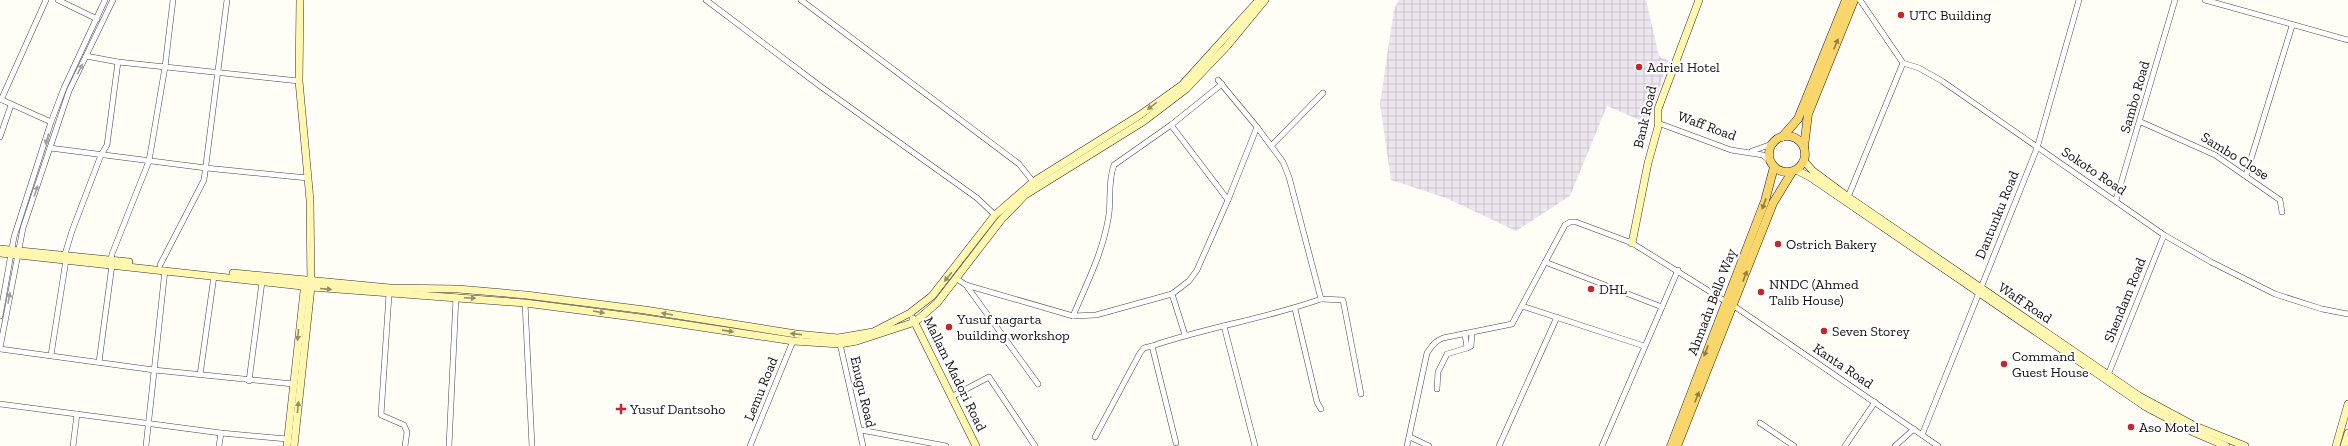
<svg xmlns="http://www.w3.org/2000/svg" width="2348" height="446" font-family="'Zilla Slab',serif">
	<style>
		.industrial { fill: url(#industrial-grid) }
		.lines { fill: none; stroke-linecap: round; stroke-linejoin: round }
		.street-casing { stroke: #444; stroke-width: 6 }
		.secondary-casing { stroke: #333; stroke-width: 8 }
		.primary-casing { stroke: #222; stroke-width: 9 }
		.street { stroke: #fff; stroke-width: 5 }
		.secondary { stroke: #fff6b0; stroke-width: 7 }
		.primary { stroke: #f9d66b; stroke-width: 8 }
		.oneway { fill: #917d42 }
		.oneway2 { fill: #a0a0a0 }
		.oneway3 { fill: #948f68 }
		.poi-dot { fill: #c4262e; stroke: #fff; stroke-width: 1.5 }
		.labels { text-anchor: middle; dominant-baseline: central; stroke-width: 4; stroke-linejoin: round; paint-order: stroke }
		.poi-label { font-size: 14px; fill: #111; stroke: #fff; text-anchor: start }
		.street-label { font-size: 14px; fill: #111; stroke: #fff }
	</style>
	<defs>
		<pattern id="industrial-grid" width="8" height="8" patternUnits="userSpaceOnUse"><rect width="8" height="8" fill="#eee6ef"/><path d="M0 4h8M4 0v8" fill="none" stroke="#cbc4cc"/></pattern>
	</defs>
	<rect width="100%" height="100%" fill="#fffdf5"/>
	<polygon class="industrial" points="1399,0 1646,0 1659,56 1668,60 1649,124 1607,106 1570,196 1516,231 1446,198 1391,180 1380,104 1394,9"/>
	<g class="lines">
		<g class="street-casing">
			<g id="street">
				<polyline points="58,0 97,19"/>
				<polyline points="706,0 820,86 977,198 995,215"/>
				<polyline points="801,0 1019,164 1035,184"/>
				<polyline points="1860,0 1903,63 1919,68 1942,81 2164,235 2211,262 2275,294 2322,309 2348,314"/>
				<polyline points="2205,0 2348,40"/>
				<polyline points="86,56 118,62 299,81"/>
				<polyline points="0,99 51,122"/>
				<polyline points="1,100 46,0"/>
				<polyline points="2141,122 2215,155 2280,200 2282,212"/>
				<polyline points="1658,123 1731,150 1763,155 1771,162"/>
				<polyline points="1171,125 1228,200"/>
				<polyline points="0,137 11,105"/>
				<polyline points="1272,145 1323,93"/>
				<polyline points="50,148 206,168 308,178"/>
				<polyline points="1752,151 1772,144"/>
				<polyline points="2246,175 2292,26"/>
				<polyline points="1848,197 1903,63"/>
				<polyline points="2116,200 2175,0"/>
				<polyline points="65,254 72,231 101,155 107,145 118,62"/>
				<polyline points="111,260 112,254 149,161 165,67 173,0"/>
				<polyline points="1545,262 1662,307"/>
				<polyline points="160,265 204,180 227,0"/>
				<polyline points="957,279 966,285 1073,316 1096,315 1172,294 1189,281 1197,270 1228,200 1257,127 1218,80"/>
				<polyline points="966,285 1038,384"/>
				<polyline points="389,294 381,415 404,425 407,432 405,446"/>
				<polyline points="1172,294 1185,335"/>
				<polyline points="1321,299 1343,300 1361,394"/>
				<polyline points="525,303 532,446"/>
				<polyline points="1522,306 1644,346"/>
				<polyline points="1734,306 1938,446"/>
				<polyline points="1295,309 1317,402 1321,409"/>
				<polyline points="0,316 14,237 51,122 64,88 105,0"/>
				<path d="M1073,316C1086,285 1102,254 1108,220C1112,202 1107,183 1114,165L1171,125L1222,84"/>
				<polyline points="1224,326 1255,446"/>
				<polyline points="840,344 863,446"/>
				<polyline points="0,348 23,228 69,91 113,0"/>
				<polyline points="1467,348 1471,346 1472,333"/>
				<polyline points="0,349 154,370 293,384"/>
				<polyline points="51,355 66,260"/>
				<polyline points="99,362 112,265"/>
				<polyline points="200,375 214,276"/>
				<polyline points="2108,375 2164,235"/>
				<polyline points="249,381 262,282"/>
				<polyline points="1437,389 1438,372 1447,354 1467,348 1465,334"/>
				<polyline points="951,397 989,377 1035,446"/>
				<polyline points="0,404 221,433 287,439"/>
				<polyline points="1760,423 1794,446"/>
				<polyline points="861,430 946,446"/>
				<polyline points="1922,435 2037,148 2079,0"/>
				<polyline points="1095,437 1140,353 1144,348 1152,346"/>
				<polyline points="1410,437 1429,446"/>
				<path d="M1176,443L1152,346C1207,327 1265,319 1321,299L1289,177L1283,162L1257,127"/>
				<polyline points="73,446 77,414"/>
				<polyline points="146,446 165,270"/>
				<polyline points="219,446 221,433"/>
				<polyline points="449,446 456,297"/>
				<polyline points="750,446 793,341"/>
				<path d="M1407,446L1427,353C1432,346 1435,341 1443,338L1512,324L1565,225L1570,222H1576L1632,243L1725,301"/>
				<polyline points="1499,446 1557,317"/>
				<polyline points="1602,446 1678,270"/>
				<polyline points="1845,446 1875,402"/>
				<polyline points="1895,446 1914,429"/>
			</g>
		</g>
		<g class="secondary-casing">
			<g id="secondary">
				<polyline points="1804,161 1813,171 1848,197 2139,396 2195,426 2245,446"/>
				<polyline points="1796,170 1810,177 2146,407 2193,432 2226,446"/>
				<polyline points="1632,243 1648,163 1658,127 1658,109 1699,0"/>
				<polyline points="0,249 129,262"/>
				<polyline points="0,253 311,287 525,303 641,318 793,341 840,344 857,341 915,322 937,303 1001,220 1025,195 1144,121 1186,89 1227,46 1265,0"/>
				<polyline points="233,273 390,288 458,289 526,295 645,310 796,334 838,338 873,332 910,313 932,296 995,215 1033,182 1140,115 1182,85 1259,0"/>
				<polyline points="913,319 976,446"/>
				<polyline points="287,446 305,282"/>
				<polyline points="294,446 311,287 310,200 299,81 300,0"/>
				<polyline points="2336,446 2348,404"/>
				<polyline points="2344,446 2348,433"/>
			</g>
		</g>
		<g class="primary-casing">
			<g id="primary">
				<circle cx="1787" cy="154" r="18"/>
				<polyline points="1782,137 1798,119 1846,0"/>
				<polyline points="1804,147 1808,114 1854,0"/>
				<polyline points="1671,446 1765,201 1774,167"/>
				<polyline points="1677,446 1773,203 1792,172"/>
			</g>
		</g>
		<use href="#street" class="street"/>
		<use href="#secondary" class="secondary"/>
		<use href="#primary" class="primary"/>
	</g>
	<defs><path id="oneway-solid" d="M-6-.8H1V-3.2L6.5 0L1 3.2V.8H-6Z"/></defs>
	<g class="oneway">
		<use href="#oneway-solid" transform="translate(1836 44) rotate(-68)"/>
		<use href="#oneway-solid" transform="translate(1764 204) rotate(110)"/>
		<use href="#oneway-solid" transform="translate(1745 276) rotate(-69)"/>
		<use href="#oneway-solid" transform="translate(1706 351) rotate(111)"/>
		<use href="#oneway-solid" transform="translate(1697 397) rotate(-68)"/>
	</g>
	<g class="oneway2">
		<use href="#oneway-solid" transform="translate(80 69) rotate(-63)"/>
		<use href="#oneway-solid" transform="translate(47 139) rotate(107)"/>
		<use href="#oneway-solid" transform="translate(36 191) rotate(-71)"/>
		<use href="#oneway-solid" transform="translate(9 298) rotate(-80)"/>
	</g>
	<g class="oneway3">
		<use href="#oneway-solid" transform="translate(1152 106) rotate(143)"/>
		<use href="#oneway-solid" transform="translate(948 277) rotate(129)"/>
		<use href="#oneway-solid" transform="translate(326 289) rotate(5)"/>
		<use href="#oneway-solid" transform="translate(470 298) rotate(3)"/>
		<use href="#oneway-solid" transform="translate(599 312) rotate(10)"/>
		<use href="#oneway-solid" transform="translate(667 314) rotate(-170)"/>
		<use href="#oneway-solid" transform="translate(728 331) rotate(8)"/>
		<use href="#oneway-solid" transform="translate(796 334) rotate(-173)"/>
		<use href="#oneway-solid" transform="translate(298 335) rotate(96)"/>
		<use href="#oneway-solid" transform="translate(298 407) rotate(-84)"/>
	</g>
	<g class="poi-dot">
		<circle cx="1901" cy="15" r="4"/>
		<circle cx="1639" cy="67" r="4"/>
		<circle cx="1778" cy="244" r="4"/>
		<circle cx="1591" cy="289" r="4"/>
		<circle cx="1761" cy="292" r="4"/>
		<circle cx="949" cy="327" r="4"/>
		<circle cx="1824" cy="331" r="4"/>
		<circle cx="2004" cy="364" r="4"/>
		<path d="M619 403h4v4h4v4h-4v4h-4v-4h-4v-4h4z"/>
		<circle cx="2131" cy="427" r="4"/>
	</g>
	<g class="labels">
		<g class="poi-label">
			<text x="1909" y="15">UTC Building</text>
			<text x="1647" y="67">Adriel Hotel</text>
			<text x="1786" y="244">Ostrich Bakery</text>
			<text x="1769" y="284">NNDC (Ahmed<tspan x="1769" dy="16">Talib House)</tspan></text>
			<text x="1599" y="289">DHL</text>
			<text x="957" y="319">Yusuf nagarta<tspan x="957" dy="16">building workshop</tspan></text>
			<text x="1832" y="331">Seven Storey</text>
			<text x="2012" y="356">Command<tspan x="2012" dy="16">Guest House</tspan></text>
			<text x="630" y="409">Yusuf Dantsoho</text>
			<text x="2139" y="427">Aso Motel</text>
		</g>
		<g class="street-label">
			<text transform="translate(2135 97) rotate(-74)">Sambo Road</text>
			<text transform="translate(1645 117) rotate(-77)">Bank Road</text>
			<text transform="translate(1707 126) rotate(20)">Waff Road</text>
			<text transform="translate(2235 156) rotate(32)">Sambo Close</text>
			<text transform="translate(2094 171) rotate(34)">Sokoto Road</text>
			<text transform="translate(1997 215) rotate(-68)">Dantunku Road</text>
			<text transform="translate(2125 300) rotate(-68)">Shendam Road</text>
			<text transform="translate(1712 302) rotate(-69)">Ahmadu Bello Way</text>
			<text transform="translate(2025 303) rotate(34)">Waff Road</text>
			<text transform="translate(1843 366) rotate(34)">Kanta Road</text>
			<text transform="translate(955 374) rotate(64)">Mallam Madori Road</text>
			<text transform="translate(761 389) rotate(-68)">Lemu Road</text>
			<text transform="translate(863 392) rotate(77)">Enugu Road</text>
		</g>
	</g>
</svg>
